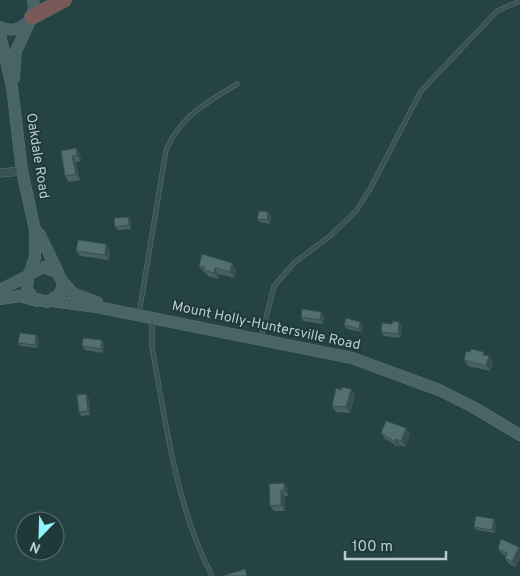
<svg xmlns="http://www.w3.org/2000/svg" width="520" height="576" font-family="Overpass,sans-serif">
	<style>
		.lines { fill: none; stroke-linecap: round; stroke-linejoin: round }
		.service-casing { stroke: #5c7274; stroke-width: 5 }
		.minor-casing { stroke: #5c7274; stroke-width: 9 }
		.secondary-casing { stroke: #5c7274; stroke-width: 12 }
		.motorway-casing { stroke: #496061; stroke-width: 16 }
		.service { stroke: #3b5253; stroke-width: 4 }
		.minor { stroke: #3b5253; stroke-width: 8 }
		.secondary { stroke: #496467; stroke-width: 11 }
		.motorway { stroke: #7a5a58; stroke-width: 15 }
		.wall { fill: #476061 }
		.shaded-wall { fill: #394e4f }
		.building { fill: #527071; stroke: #394e4f }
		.labels { text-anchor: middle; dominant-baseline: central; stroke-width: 4; stroke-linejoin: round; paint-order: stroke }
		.street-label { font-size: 14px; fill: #b8cbcd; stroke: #1f3839 }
	</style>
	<rect width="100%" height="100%" fill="#264344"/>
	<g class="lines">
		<g class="service-casing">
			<g id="service">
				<path d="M139,314L166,150C182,115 206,103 237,84"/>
				<path d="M152,320V347C166,424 176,506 212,576"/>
				<polyline points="261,338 274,286 294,263 330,236 356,211 370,189 421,91 497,11 520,1"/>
			</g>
		</g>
		<g class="minor-casing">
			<polyline id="minor" points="0,173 22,171"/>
		</g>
		<g class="secondary-casing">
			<g id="secondary">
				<path d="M0,27C18,36 38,20 33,0"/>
				<polyline points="0,34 12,87 22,171 35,230 35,257 28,278 27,289 33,298 47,302 60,294 63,284 58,273 44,267 30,274"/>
				<polyline points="14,78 16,51 30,21"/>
				<polyline points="35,230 40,235 58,272"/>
				<polyline points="62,281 73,293 97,302"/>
				<polyline points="0,290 29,275"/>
				<polyline points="0,299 20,296 37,301"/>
				<polyline points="51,301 97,307 352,358 439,390 473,407 520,435"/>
			</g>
		</g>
		<g class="motorway-casing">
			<polyline id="motorway" points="32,17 64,0"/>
		</g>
		<use href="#service" class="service"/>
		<use href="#minor" class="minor"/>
		<use href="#secondary" class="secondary"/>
		<use href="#motorway" class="motorway"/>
	</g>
	<g class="wall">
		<polygon points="76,148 80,154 81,161 76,162 80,180 69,182 65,176 61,151"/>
		<polygon points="268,212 271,216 270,224 260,222 257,219"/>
		<polygon points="128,217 131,221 131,229 118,230 115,227"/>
		<polygon points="110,250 109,260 80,256 76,251"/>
		<polygon points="199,266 236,269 234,278 219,274 218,279 208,276 205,272 203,271"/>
		<polygon points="321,312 324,316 323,324 303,321 301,317"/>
		<polygon points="344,325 363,326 362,332 347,329"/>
		<polygon points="402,325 400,338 384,336 381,332"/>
		<polygon points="36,335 39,339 38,348 21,346 18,343"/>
		<polygon points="104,344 103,353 85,350 82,346"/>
		<polygon points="486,356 489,356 493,362 490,371 468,366 464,360"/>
		<polygon points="351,389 355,395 350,413 336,412 332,406 341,390"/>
		<polygon points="89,398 90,415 81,416 79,412"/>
		<polygon points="381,433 410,434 405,447 400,445 399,447 385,439"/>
		<polygon points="284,483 288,489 288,496 285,496 285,511 274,511 270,506"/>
		<polygon points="496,523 495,533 477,530 474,527"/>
		<polygon points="519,547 520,549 520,559 516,567 509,564 505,558 506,556 502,554 498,549"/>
	</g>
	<g class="shaded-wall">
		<polygon points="76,148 80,154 81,161 77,155"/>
		<polygon points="72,156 76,162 80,180 76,174"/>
		<polygon points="268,212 271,216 270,224 267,220"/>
		<polygon points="128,217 131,221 131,229 129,225"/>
		<polygon points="106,244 110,250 109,260 105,255"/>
		<polygon points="232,263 236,269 234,278 230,272"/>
		<polygon points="215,268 219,274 218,279 214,273"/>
		<polygon points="321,312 324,316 323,324 320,320"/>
		<polygon points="360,322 363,326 362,332 359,329"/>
		<polygon points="399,322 402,325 400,338 398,334"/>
		<polygon points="36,335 39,339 38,348 35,345"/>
		<polygon points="102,340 104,344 103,353 101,349"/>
		<polygon points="489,356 493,362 490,371 486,366"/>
		<polygon points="351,389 355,395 350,413 346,407"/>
		<polygon points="86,394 89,398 90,415 88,411"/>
		<polygon points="406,428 410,434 405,447 401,441"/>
		<polygon points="396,439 400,445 399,447 395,442"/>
		<polygon points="284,483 288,489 288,496 284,490"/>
		<polygon points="281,490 285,496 285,511 281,505"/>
		<polygon points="494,519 496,523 495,533 492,530"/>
		<polygon points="519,547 520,549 520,559 516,567 512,562"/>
	</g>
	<g class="building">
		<polygon points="76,148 77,155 72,156 76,174 65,176 61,151"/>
		<polygon points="259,211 268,212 267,220 257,219"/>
		<polygon points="128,217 129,225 115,227 114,218"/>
		<polygon points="78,240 106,244 105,255 76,251"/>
		<polygon points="202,254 232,263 230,272 215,268 214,273 204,270 205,267 199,266"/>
		<polygon points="302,309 321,312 320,320 301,317"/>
		<polygon points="346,318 360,322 359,329 344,325"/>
		<polygon points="393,321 399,322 398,334 381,332 382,323 392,324"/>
		<polygon points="20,333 36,335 35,345 18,343"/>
		<polygon points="83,338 102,340 101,349 82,346"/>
		<polygon points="471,349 484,352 483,355 489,356 486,366 464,360 466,351 470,352"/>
		<polygon points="342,387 351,389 346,407 332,406 336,388 341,390"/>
		<polygon points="86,394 88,411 79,412 77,395"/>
		<polygon points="386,421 406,428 401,441 396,439 395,442 381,433"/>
		<polygon points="284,483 284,490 281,490 281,505 270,506 269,484"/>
		<polygon points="476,516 494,519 492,530 474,527"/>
		<polygon points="501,539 519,547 512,562 505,558 507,553 498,549"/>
		<polygon points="245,569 247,576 225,576 225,575"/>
	</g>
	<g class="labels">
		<g class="street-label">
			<text transform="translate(37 156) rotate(81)">Oakdale Road</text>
			<text transform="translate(266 326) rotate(12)">Mount Holly-Huntersville Road</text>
		</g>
	</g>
	<g transform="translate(40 536) rotate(203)"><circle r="24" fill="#1f3839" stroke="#5c7374"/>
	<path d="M0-4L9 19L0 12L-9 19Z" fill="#90f2fb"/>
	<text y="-8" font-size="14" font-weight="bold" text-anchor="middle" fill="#b8cbcd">N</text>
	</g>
	<path d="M345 551v8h101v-8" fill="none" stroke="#b8cbcd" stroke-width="2.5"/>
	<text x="352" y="551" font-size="15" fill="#b8cbcd" stroke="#1f3839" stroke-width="4" paint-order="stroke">100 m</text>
</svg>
